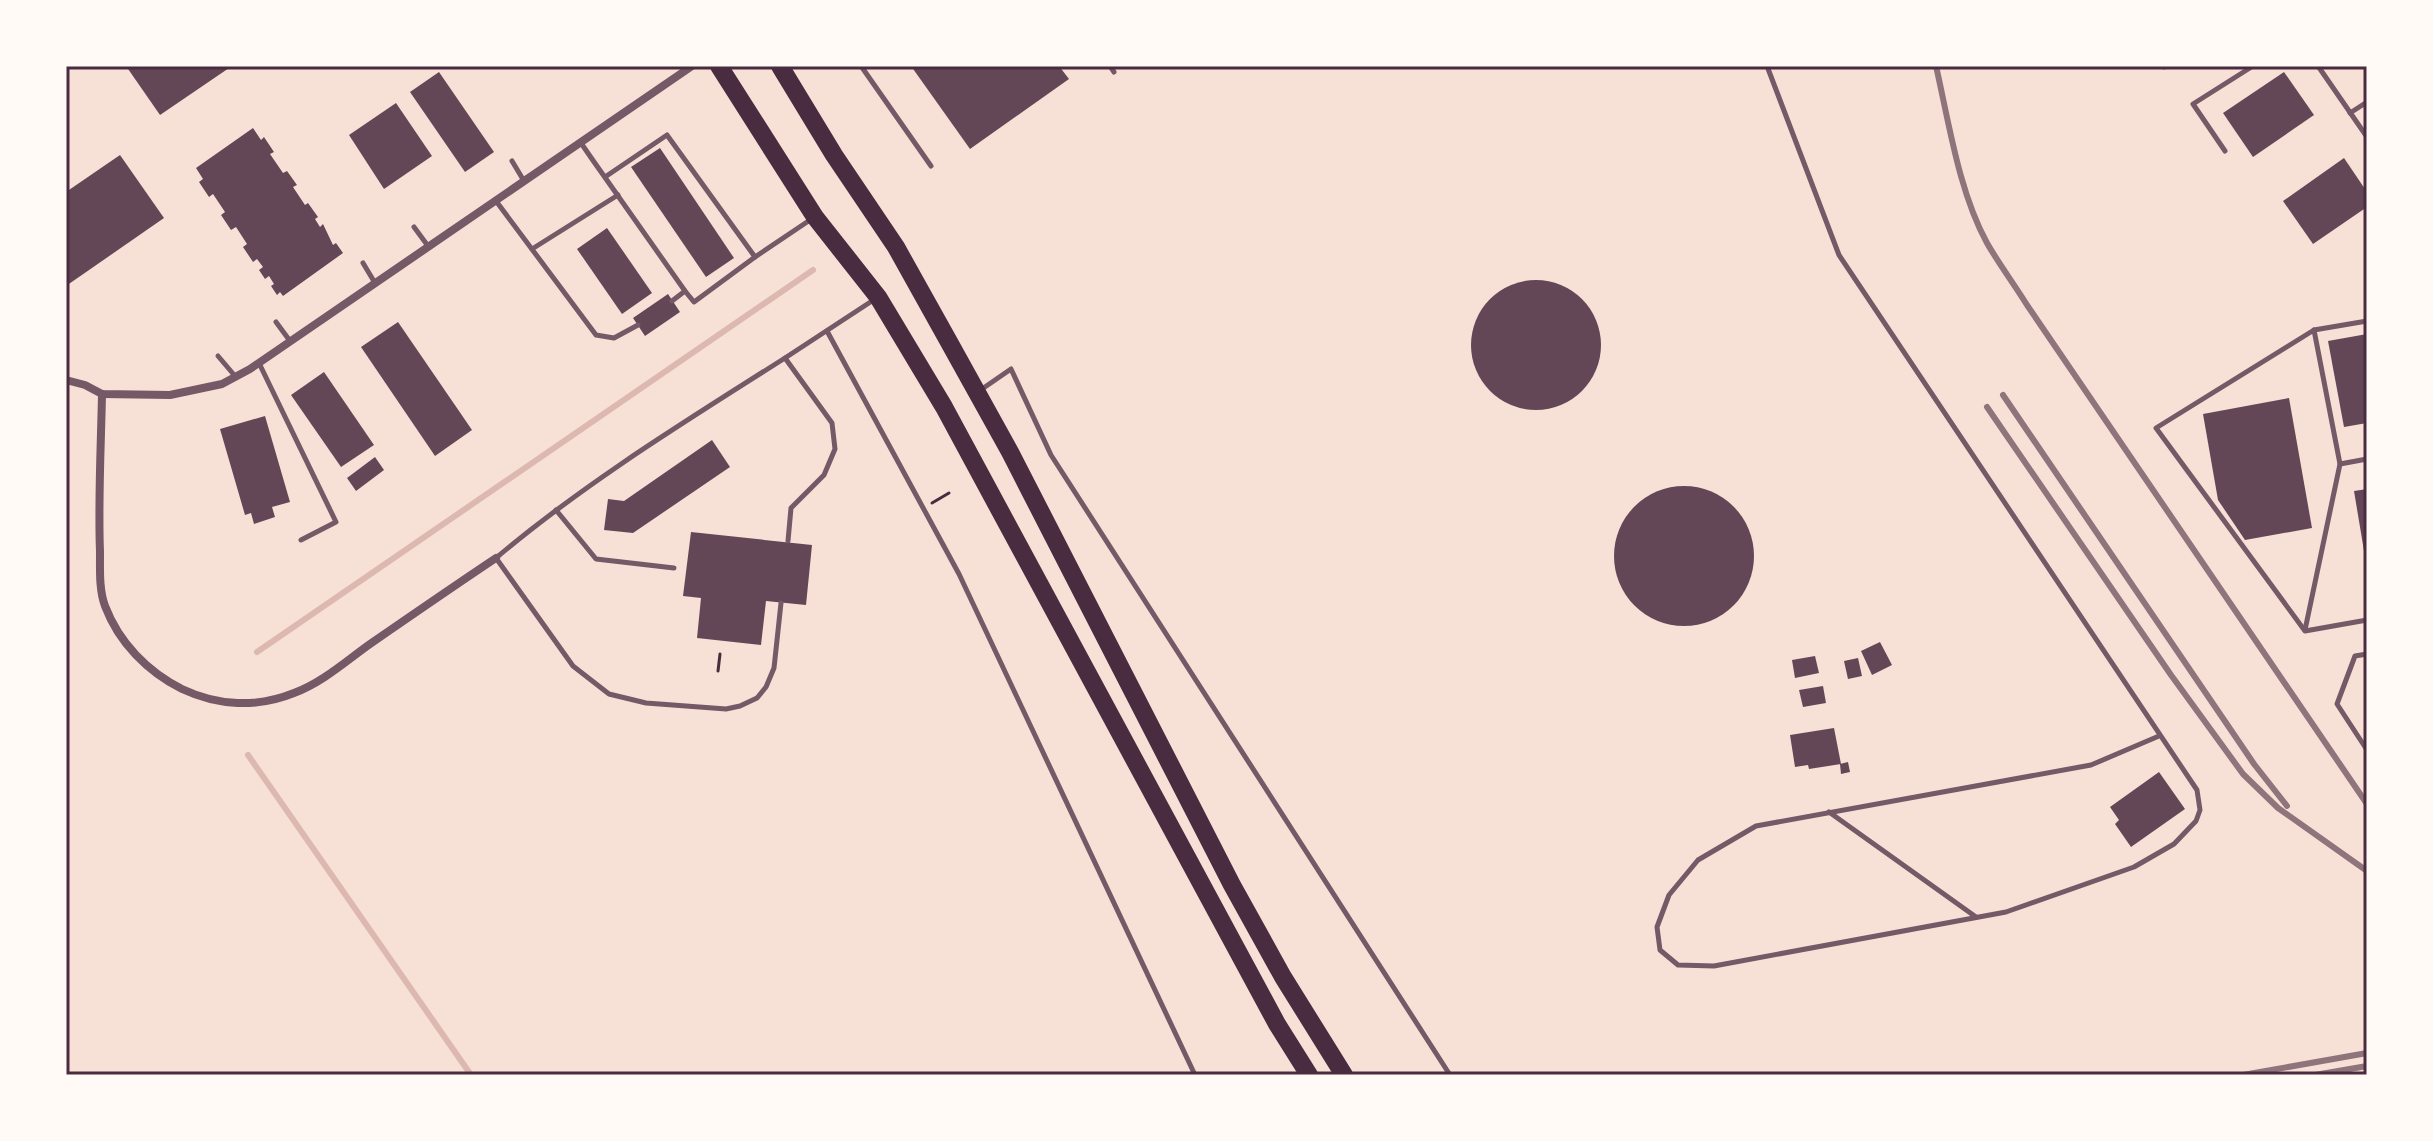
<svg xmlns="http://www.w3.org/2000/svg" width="2433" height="1141" font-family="Poppins,sans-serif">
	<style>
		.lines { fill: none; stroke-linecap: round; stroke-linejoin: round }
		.stream { stroke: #dcb8b0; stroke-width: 6 }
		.building { fill: #644757 }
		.path { stroke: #4a2c40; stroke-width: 3 }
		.service { stroke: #755966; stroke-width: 5 }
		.minor { stroke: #755966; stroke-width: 8 }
		.primary { stroke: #4a2c40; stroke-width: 18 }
		.rail { stroke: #8f747c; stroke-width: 6 }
		.neatline { fill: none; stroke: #4a2c40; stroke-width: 3 }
	</style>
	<rect width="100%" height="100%" fill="#f7e1d7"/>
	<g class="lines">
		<g class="stream">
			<polyline points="257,652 813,270"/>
			<polyline points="248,755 471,1075"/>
		</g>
	</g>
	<g class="building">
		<polygon points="126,66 232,66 160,115"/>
		<polygon points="911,66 1059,66 1069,79 970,149"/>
		<polygon points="439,72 494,152 465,172 410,92"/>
		<polygon points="2284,72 2314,115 2253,157 2223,113"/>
		<polygon points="396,103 432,156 384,189 349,135"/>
		<polygon points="253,128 261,140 264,137 274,152 270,154 283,173 287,171 297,185 293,187 305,205 308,203 318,217 315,219 320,227 323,224 333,245 336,243 343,253 283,296 280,292 277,295 271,286 274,284 269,276 265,279 259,270 263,267 257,259 253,262 243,247 247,244 236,227 231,230 221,215 225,212 213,194 209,197 199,182 203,179 196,168"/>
		<polygon points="660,148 734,258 706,277 631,167"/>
		<polygon points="120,155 164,218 66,286 66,192"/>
		<polygon points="2344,158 2367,192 2367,207 2313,244 2283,201"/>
		<polygon points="607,228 652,293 622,314 577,249"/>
		<circle cx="1536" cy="345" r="65"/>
		<polygon points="668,294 680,312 645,336 633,318"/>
		<polygon points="398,322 472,430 435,456 361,347"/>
		<polygon points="2367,334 2367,423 2344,427 2328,341"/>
		<polygon points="324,372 374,445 341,467 291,395"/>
		<polygon points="2289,398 2312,528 2245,540 2218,500 2203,414"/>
		<polygon points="265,416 290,502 272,507 275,517 254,524 251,513 245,515 220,429"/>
		<polygon points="712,440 730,467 633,533 604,530 608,499 624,501"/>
		<polygon points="375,457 384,470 356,491 347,478"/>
		<circle cx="1684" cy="556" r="70"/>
		<polygon points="2367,489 2367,556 2365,557 2354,491"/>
		<polygon points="691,532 812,545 806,605 766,601 761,645 697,638 701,598 683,596"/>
		<polygon points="1880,642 1892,665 1872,675 1861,651"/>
		<polygon points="1815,656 1819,673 1795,678 1792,660"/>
		<polygon points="1858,658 1862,676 1848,679 1844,661"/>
		<polygon points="1823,686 1826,703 1803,707 1799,690"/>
		<polygon points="1834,728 1841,764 1809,769 1808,765 1795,767 1790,735"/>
		<polygon points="1848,762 1850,772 1841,774 1840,764"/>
		<polygon points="2159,772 2185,809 2131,847 2115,824 2119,820 2110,807"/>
	</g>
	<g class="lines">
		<g class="path">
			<polyline points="932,503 949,493"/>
			<polyline points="718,671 720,654"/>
		</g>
		<g class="service">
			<polyline points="861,66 931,166"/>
			<polyline points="1110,66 1114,72"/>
			<polyline points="1767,66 1839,255 2197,790 2200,810 2196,821 2174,844 2134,867 2006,912 1714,966 1678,965 1660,950 1657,927 1669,895 1698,860 1756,826 2091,765 2159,736"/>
			<polyline points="2164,66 2164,67"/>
			<polyline points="2318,66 2367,137"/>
			<polyline points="2350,113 2367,102"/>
			<polyline points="581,143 592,159 685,291 694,302 755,257 667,135 605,177"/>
			<polyline points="2225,151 2193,104 2253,66"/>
			<polyline points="512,161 524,181"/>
			<polyline points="496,201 596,335 614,338 638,325"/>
			<polyline points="414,227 428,246"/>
			<polyline points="532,249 618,195"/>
			<polyline points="755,257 810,220"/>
			<polyline points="363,263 375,283"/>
			<polyline points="672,301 685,291"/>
			<polyline points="276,322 290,341"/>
			<polyline points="2314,330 2367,321"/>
			<polyline points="827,331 959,574 1195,1075"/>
			<polyline points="218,356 235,376"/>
			<polyline points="785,358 875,299"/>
			<polyline points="259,363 336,522 301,540"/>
			<polyline points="982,389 1011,369 1051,455 1450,1075"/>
			<polyline points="2367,459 2340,464 2314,330 2156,428 2305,631 2367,620"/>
			<polyline points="556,510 596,559 674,568"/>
			<path d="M781,603L774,668L766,687L757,698L740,706L726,709L646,703L609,694L573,666L496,558C586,482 686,421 785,358L832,423L835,449L824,475L791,508L788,541"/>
			<polyline points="2305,630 2340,464"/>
			<polyline points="2367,654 2355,656 2337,704 2367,750"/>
			<polyline points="1829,812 1976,917"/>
		</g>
		<g class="minor">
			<polyline points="66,380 85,385 102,394 170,395 222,384 250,369 692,66"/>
			<path d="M102,394C101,447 98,499 100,552C100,570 99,590 105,606C119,643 148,672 182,689C218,706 257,708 294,693C323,682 346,661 370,644C412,615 454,586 496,558"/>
		</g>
		<g class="primary">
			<polyline points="719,66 815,217 878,297 944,407 1277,1024 1309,1075"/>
			<polyline points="780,66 834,155 896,247 949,342 1010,452 1232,885 1283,977 1344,1075"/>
		</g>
		<g class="rail">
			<path d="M1936,66C1949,123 1959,192 1987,243C1999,264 2014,284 2027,305L2367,804"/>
			<polyline points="2003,395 2254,764 2287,806"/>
			<polyline points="1987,407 2171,675 2243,774 2278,808 2367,871"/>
			<polyline points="2243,1075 2367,1053"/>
			<polyline points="2315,1075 2367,1066"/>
		</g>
	</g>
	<rect width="2433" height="1141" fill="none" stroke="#fffaf5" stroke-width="136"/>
	<rect x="68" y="68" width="2297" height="1005" class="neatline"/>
</svg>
